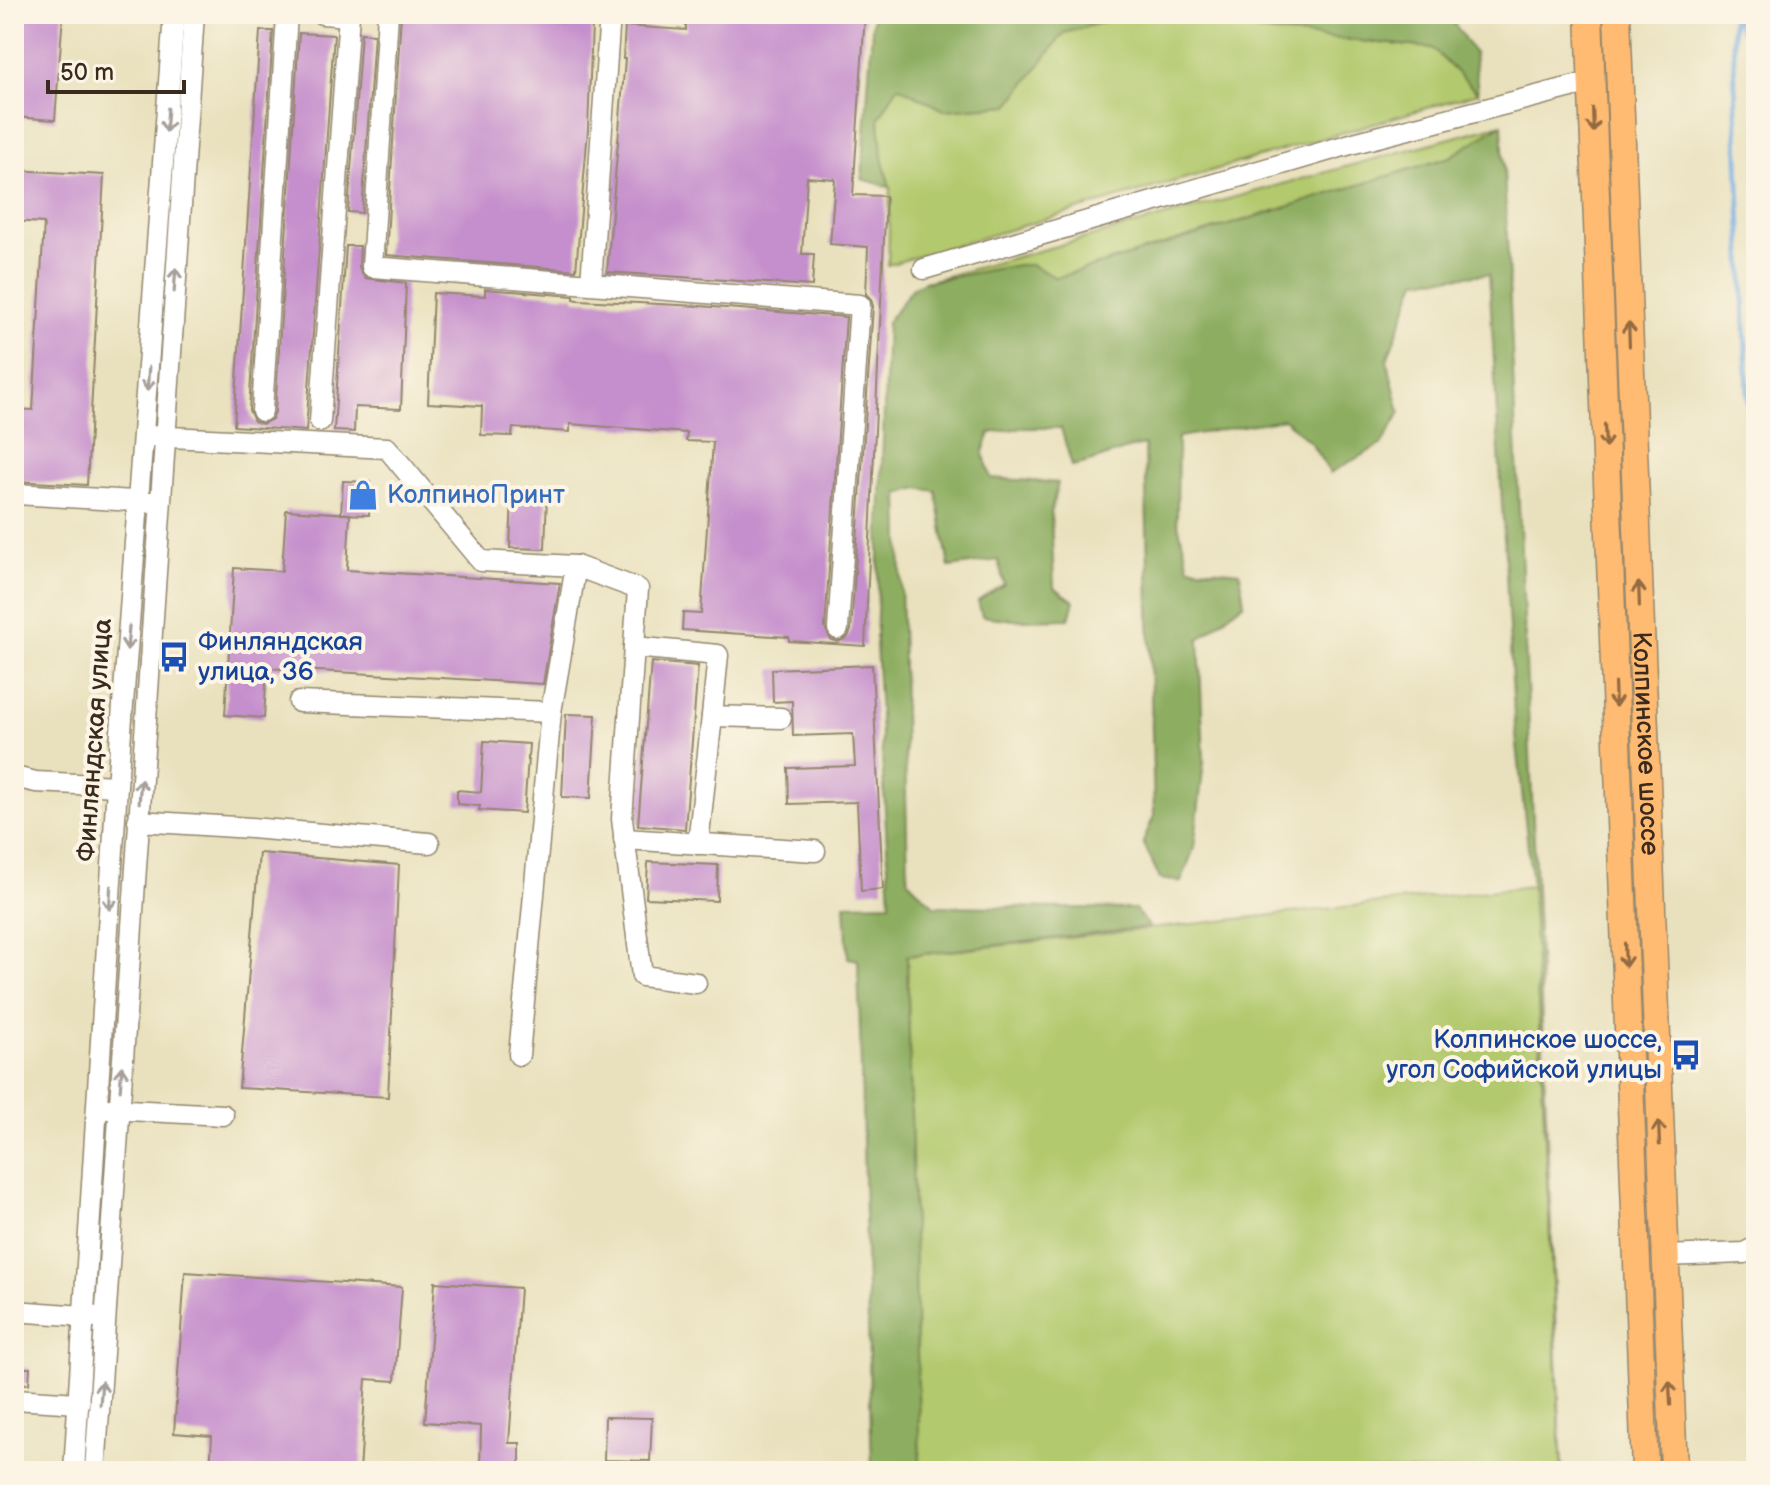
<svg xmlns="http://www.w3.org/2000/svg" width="1770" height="1485" font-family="'Balsamiq Sans',sans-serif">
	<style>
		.green { fill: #b2c96d; stroke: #767a46; stroke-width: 2 }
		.forest { fill: #8dad60; stroke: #646c3f; stroke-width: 2 }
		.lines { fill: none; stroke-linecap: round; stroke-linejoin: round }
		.stream { stroke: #6ea9df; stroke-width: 5 }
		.building { fill: #c58ecc }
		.minor-casing { stroke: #92866e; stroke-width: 23 }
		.major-casing { stroke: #92866e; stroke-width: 29 }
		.minor { stroke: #fff; stroke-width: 20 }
		.major { stroke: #ffbb71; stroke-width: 26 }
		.oneway { stroke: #a79f9a }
		.oneway2 { stroke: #936b43 }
		.labels { text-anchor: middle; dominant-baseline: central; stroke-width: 8; stroke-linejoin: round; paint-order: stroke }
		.shop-label { font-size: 26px; fill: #366cbe; stroke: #fcf5e5; text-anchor: start }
		.transit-label { font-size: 26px; fill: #164399; stroke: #fcf5e5; text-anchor: start }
		.street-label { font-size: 26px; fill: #3b2a1e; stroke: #fcf5e5 }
	</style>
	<rect width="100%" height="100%" fill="#fcf5e5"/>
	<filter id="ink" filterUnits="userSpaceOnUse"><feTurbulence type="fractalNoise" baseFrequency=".0125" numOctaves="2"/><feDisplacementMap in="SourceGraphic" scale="16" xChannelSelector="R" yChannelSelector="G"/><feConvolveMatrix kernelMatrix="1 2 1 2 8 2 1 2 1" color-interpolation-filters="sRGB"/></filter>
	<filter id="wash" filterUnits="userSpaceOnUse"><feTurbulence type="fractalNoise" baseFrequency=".006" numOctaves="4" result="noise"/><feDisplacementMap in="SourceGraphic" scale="32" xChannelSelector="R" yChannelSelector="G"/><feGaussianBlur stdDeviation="1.8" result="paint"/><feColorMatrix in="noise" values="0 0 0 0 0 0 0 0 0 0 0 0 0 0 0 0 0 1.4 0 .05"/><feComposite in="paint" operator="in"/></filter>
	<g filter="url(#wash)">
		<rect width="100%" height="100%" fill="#e9e1bd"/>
		<g class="green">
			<polygon points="1132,14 1231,14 1257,31 1432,48 1478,93 888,265 890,187 882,158 879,118 898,85 944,110 1009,105 1064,33"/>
			<polygon points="1502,124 1450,157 1056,278 1032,265 1018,265 925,282"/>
			<polygon points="1532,886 1562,1471 920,1471 907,956"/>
		</g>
		<g class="forest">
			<polygon points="873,14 1132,14 1064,33 1009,105 944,110 898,86 879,118 882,158 890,187 862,179"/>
			<polygon points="1231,14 1448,14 1474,53 1478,93 1432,48 1257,31"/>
			<path d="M1502,124L1562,1471L1532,886L1514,716L1489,274L1417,280L1387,360L1400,412L1382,444L1330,473L1310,442L1284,419L1178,437L1177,520L1189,567L1240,572L1244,603L1199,639L1204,761L1194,848L1181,882L1160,879L1143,842L1154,816L1145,445C1119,449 1097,462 1072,466L1061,428H1021L990,433L983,452L991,478L1058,483L1051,512L1054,587L1074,601L1069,619L1014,620L982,616L978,601L1004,584L998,560L949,567L936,491L918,488L899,494L908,880L934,906L1135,909L1149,927L907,956L920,1471H872L858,960L848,958L845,904L890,903L876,643L887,322L913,287L925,282L1018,265H1032L1056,278L1450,157Z"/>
		</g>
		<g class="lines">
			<g class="stream">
				<polyline points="1732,14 1756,591"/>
				<polyline points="1733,15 1756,53"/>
			</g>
		</g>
		<g id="blocks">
			<g class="building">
				<polygon points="14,14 63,14 55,120 14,117"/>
				<polygon points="401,14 459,14 592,24 588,130 576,270 386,255"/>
				<polygon points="686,14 865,14 853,195 886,196 865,646 789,641 789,637 682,630 683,613 701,614 713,442 686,441 687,433 570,424 570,432 513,428 512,436 481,435 482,406 428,403 433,293 485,296 485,289 574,296 574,299 578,300 699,306 846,317 825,628 831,640 838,642 848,637 851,630 873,306 871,299 866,294 868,247 830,244 835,179 807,177 802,254 814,254 812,286 607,272 625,59 623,59 625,26 686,30"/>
				<polygon points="260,31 273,31 249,410 254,421 262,424 272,419 275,412 299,33 334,35 306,431 234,426"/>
				<polygon points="361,33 374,34 362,213 348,212"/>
				<polygon points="14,170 104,175 87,485 14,481 14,409 33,410 44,223 14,221"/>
				<polygon points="346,246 360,246 359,267 365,278 406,283 401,409 355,407 354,432 334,431"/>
				<polygon points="343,481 370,482 369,515 341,514"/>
				<polygon points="512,493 547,494 545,549 510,548"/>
				<polygon points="286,510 350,514 347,570 560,583 543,684 267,668 264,718 225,715 234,568 282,571"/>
				<polygon points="651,662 698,666 685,829 638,825"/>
				<polygon points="872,665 883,889 861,891 857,802 789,804 788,768 855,766 853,734 793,736 792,701 773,702 772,669"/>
				<polygon points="566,714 596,715 591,798 562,797"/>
				<polygon points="484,741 529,744 524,813 479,810 480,806 457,804 457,790 481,792"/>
				<polygon points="259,853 399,865 388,1097 239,1088"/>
				<polygon points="648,862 718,865 717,901 646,898"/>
				<polygon points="185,1272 402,1287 395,1381 366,1379 360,1471 210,1471 212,1436 174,1433"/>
				<polygon points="435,1282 520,1288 509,1443 520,1443 520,1471 480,1471 481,1426 425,1422"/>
				<polygon points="14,1368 30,1368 29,1384 14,1383"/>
				<polygon points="605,1417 652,1418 650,1461 604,1460"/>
			</g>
		</g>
	</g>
	<g filter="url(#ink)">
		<use href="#blocks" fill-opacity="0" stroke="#92866e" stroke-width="2"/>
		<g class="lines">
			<g class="minor-casing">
				<g id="minor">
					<polyline points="322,14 349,16"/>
					<polyline points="388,14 372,267 860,305 838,629"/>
					<polyline points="924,269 1354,143 1591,82"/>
					<polyline points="591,283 610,14"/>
					<polyline points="262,411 287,14"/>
					<polyline points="320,421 349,14"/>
					<polyline points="150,436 387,448 481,561 576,566 551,712 519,1055"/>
					<polyline points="16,494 151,502"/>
					<polyline points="576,566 638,589 622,819 642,976 696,983"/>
					<polyline points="634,647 718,655 712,716 781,718"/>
					<polyline points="299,702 551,712"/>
					<polyline points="14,777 36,782 117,786"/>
					<polyline points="138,821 251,828 429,843"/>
					<polyline points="624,839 815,851"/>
					<polyline points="698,844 712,716"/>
					<polyline points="108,1109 223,1115"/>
					<polyline points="1664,1256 1744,1253 1756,1247"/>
					<polyline points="14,1311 98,1317"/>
					<polyline points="14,1399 79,1403"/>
					<polyline points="74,1471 117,786 174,14"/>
					<polyline points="95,1471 194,14"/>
				</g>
			</g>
			<g class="major-casing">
				<g id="major">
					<polyline points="1589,14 1645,1471"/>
					<path id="s1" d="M1617,14L1674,1471"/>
				</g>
			</g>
			<use href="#minor" class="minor"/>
			<use href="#major" class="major"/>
		</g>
		<defs><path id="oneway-shaft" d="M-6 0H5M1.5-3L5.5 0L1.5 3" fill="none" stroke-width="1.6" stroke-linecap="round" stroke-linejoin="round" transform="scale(2)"/></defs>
		<g class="oneway">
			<use href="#oneway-shaft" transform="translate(167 120) rotate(94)"/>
			<use href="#oneway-shaft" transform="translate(175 280) rotate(-86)"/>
			<use href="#oneway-shaft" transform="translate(148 379) rotate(94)"/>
			<use href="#oneway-shaft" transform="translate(128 638) rotate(95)"/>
			<use href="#oneway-shaft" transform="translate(140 791) rotate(-86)"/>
			<use href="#oneway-shaft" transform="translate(110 898) rotate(93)"/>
			<use href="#oneway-shaft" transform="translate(121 1078) rotate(-86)"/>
			<use href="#oneway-shaft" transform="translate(101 1393) rotate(-86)"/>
		</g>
		<g class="oneway2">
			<use href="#oneway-shaft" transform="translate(1593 120) rotate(88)"/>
			<use href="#oneway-shaft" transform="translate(1629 334) rotate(-92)"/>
			<use href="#oneway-shaft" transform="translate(1605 436) rotate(88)"/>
			<use href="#oneway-shaft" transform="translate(1639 594) rotate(-92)"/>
			<use href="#oneway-shaft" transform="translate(1615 695) rotate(88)"/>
			<use href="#oneway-shaft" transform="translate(1625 955) rotate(88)"/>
			<use href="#oneway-shaft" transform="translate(1659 1133) rotate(-92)"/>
			<use href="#oneway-shaft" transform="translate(1670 1393) rotate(-93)"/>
		</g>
	</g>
	<defs>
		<g id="shop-bare" transform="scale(2.4)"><path d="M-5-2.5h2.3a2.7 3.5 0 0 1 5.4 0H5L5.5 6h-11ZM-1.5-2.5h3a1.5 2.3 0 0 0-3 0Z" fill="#3f7fe0" stroke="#fcf5e5" stroke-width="2.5" paint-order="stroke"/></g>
		<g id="bus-bare" transform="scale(2.4)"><path d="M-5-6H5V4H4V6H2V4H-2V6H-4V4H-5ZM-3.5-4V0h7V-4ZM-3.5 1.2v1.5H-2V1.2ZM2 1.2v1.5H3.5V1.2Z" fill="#1a4fb4" stroke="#fcf5e5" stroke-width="2.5" paint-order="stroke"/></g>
	</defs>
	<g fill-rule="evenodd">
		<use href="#shop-bare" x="363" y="495"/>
		<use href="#bus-bare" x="174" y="657"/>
		<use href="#bus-bare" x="1686" y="1055"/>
	</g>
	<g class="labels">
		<g class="shop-label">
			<text x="387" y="495">КолпиноПринт</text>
		</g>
		<g class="transit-label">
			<text x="198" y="642">Финляндская<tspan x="198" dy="30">улица, 36</tspan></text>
			<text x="1662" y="1040" text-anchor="end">Колпинское шоссе,<tspan x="1662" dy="30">угол Софийской улицы</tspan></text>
		</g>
		<g class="street-label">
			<text transform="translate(95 740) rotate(-86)">Финляндская улица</text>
			<text stroke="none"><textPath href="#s1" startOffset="730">Колпинское шоссе</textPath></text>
		</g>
	</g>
	<rect width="1770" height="1485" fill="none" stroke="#fcf5e5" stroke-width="48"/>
	<path d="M48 80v12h136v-12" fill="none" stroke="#3b2a1e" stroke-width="4"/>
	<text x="60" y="80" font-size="24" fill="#3b2a1e" stroke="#fcf5e5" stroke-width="6" paint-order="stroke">50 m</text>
</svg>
